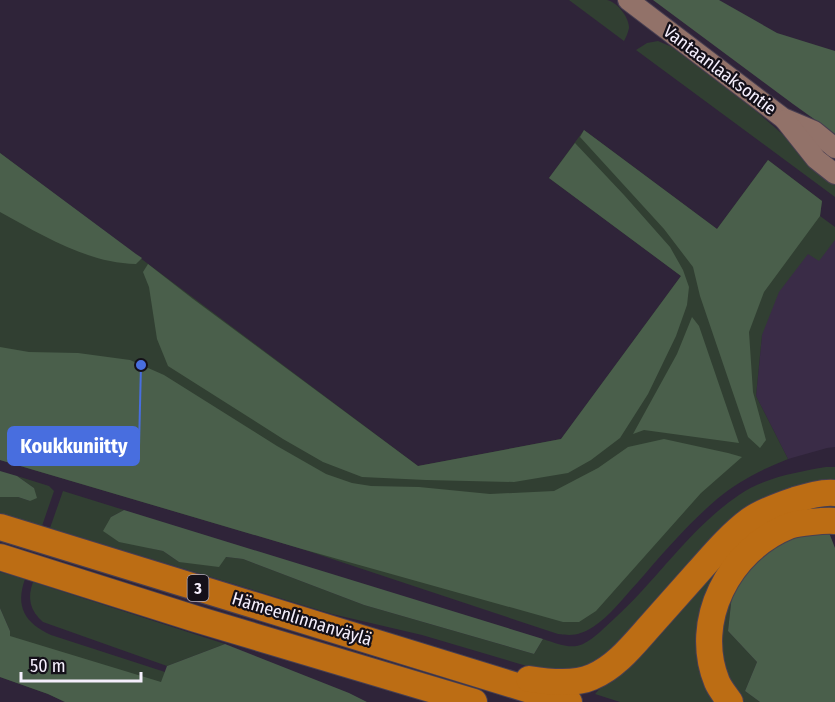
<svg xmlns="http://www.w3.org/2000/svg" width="835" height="702" font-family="'Fira Sans Condensed',sans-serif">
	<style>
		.built { fill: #3a2c47 }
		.green { fill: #313f32 }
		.forest { fill: #4a5f4b }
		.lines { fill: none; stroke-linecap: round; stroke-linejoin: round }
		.secondary-casing { stroke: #483f51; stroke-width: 22 }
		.highway-casing { stroke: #483f51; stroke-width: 28 }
		.secondary { stroke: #927269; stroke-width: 20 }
		.highway { stroke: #bc6d14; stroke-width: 26 }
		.labels { text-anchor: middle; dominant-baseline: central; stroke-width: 4.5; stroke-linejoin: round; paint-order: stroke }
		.shield { fill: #141019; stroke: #b2acb9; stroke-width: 1.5 }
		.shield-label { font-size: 16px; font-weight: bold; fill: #f5effd }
		.street-label { font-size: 18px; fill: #f5effd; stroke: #141019 }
		.leader { fill: none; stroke: #486edf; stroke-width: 2 }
		.callout-dot { fill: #486edf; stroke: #141019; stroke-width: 2 }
		.callout { fill: #486edf; stroke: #486edf; stroke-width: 2 }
		.callout-label { font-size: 20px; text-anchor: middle; font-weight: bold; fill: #fff }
	</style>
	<rect width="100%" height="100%" fill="#2f2439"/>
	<polygon class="built" points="835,227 835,447 827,448 788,459 756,396 762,335 764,292"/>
	<g class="green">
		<path d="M569,0C581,0 595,0 607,0C617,2 629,17 629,28C628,33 626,37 624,41Z"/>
		<polygon points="658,41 672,47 755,110 835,180 835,197 636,50 647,43"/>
		<path d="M584,130L717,229L768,160L822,201L820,216L835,227V240L819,261L808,254L779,292L762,335L756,396L788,459C763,469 738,481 717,499C688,524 663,553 638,582C624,597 610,616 593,627C580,635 573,636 558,634L302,549L0,460V153L418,466L561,439L681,276L549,178Z"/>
		<path d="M826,467H835V488H803L590,666L547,672L422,635L332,614L50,528L63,491L124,510L111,517L150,548L163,551L179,562L226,557L243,559L364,605L534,654L543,639C555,643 571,650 583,644C595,638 605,627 615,618C658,579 690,528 739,495C763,478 797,472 826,467Z"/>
		<polygon points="17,476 49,486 54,491 42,526 0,513 0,497 18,497 30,501 34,488"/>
		<polygon points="835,502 835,514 719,577 719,702 620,702 595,694 709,570 763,519"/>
		<path d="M0,572L25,579C15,607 25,623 51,635L165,672L162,682L65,702L48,694L0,677L10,635V631L0,608Z"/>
		<path d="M33,582L225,644L167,666L43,622C30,611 27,598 33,582Z"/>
		<polygon points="733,585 728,631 757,662 745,691 760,702 741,702 723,672 721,613"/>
	</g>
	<g class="forest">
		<polygon points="653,0 719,0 777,33 835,51 835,134 793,104"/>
		<polygon points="584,130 717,229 768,160 822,201 820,216 764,292 749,332 753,392 766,440 760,448 748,437 700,296 693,267 664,229 580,137"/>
		<polygon points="575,143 624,195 670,247 683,270 689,287 687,305 676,336 648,394 620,438 591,460 568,473 514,482 426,480 362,477 323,462 283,439 168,366 157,339 149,287 143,272 148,264 193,299 418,466 561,439 681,276 549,178"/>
		<path d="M0,153L136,254L142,258L136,264C87,263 42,235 0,212Z"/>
		<polygon points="692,317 699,326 739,443 644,430 633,434 677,354"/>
		<polygon points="0,347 29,352 78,353 130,360 164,375 277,446 326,474 352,483 371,486 419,487 490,494 554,491 598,468 628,447 664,439 728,453 742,457 701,493 596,611 579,622 563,622 302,549 0,460"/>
		<polygon points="0,471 17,476 34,488 37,498 30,501 18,497 0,497"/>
		<polygon points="124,510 543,639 534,654 364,605 243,559 226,557 219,567 179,562 163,551 119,542 103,531 111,517"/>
		<polygon points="828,530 835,548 835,702 760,702 745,691 757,662 728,631 733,585 751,560 802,533"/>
		<polygon points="0,608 10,631 10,636 161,682 167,666 225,644 349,693 367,702 65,702 48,694 0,677"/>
	</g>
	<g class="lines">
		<g class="secondary-casing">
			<g id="secondary">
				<polyline points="628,0 783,118 814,131 835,148"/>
				<polyline points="785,120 816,159 835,174"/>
			</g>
		</g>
		<g class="highway-casing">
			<g id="highway">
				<polyline points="0,527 569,702"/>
				<polyline points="0,557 196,619 474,702"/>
				<path d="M529,679C548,682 574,685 592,677C616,667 633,645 650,626C666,608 682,590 698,572C714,554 730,535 750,520C763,511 780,505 795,500C808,496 821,492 835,493"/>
				<path d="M730,702C726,696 720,689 717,682C692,621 729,550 789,526C797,523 825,520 835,521"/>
			</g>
		</g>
		<use href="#secondary" class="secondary"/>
		<use href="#highway" class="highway"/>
	</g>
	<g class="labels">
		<rect class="shield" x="187.5" y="575" width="21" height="26" rx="4.5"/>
		<g class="shield-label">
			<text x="198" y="588">3</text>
		</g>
		<g class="street-label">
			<text transform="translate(720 70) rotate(37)">Vantaanlaaksontie</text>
			<text transform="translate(302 619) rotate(17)">Hämeenlinnanväylä</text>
		</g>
	</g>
	<path class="leader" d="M141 365L139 446"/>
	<circle class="callout-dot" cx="141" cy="365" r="6"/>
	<rect class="callout" x="8" y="427" width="131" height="38" rx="6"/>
	<g class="callout-label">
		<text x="74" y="453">Koukkuniitty</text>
	</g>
	<path d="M21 672v9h120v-9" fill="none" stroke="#f5effd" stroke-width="3"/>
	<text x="30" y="672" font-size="18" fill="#f5effd" stroke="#141019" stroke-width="4.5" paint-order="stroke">50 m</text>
</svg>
